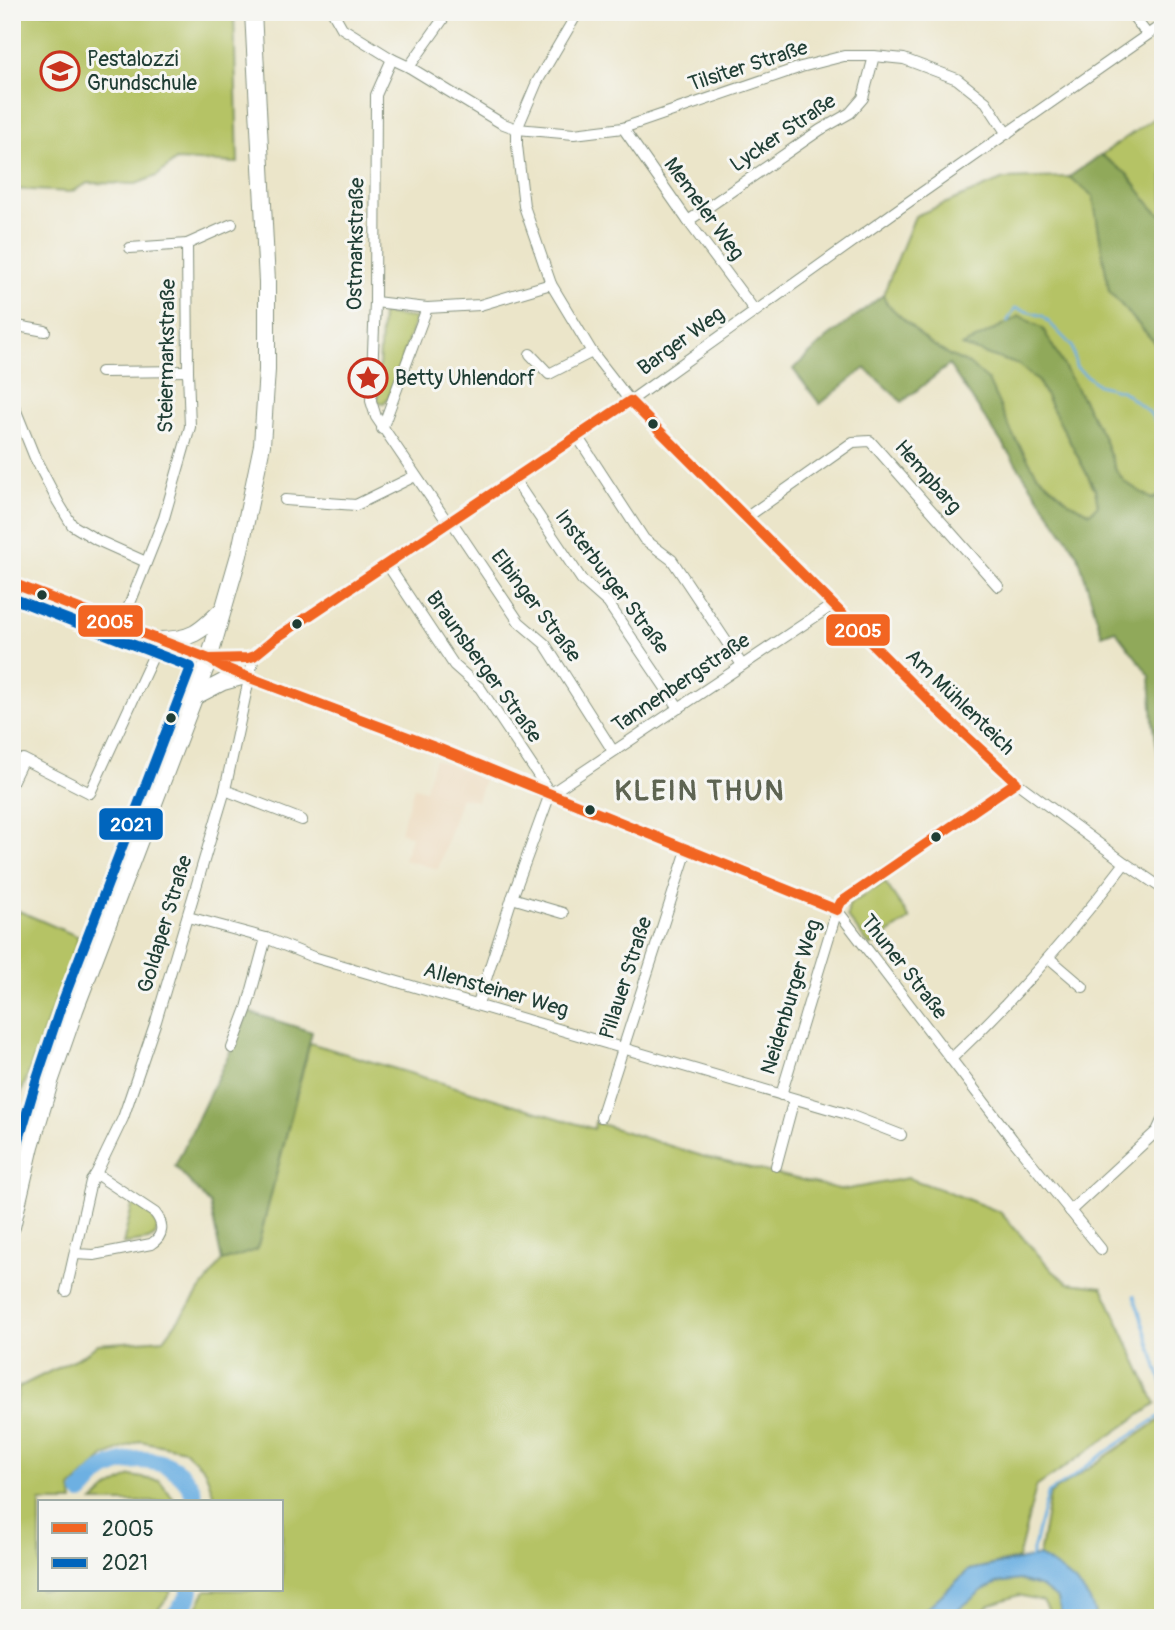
<svg xmlns="http://www.w3.org/2000/svg" width="1175" height="1630" font-family="Pangolin,sans-serif">
	<style>
		.built { fill: #ecd8ba }
		.green { fill: #b5c365; stroke: #6a804c; stroke-width: 2 }
		.forest { fill: #90a95a; stroke: #587347; stroke-width: 2 }
		.water { fill: #6db0e2; stroke: #46768b; stroke-width: 2 }
		.lines { fill: none; stroke-linecap: round; stroke-linejoin: round }
		.stream { stroke: #6db0e2; stroke-width: 2.5 }
		.river { stroke: #6db0e2; stroke-width: 18 }
		.minor-casing { stroke: #85917e; stroke-width: 12 }
		.primary-casing { stroke: #85917e; stroke-width: 18 }
		.minor { stroke: #fff; stroke-width: 10 }
		.primary { stroke: #fff; stroke-width: 16 }
		.bus-1-casing { stroke: #f6f6f2; stroke-width: 16 }
		.bus-2-casing { stroke: #f6f6f2; stroke-width: 16 }
		.bus-1 { stroke: #f26522; stroke-width: 10 }
		.bus-2 { stroke: #0065bd; stroke-width: 10 }
		.bus-dot { fill: #1f3d34; stroke: #f6f6f2; stroke-width: 2.5 }
		.labels { text-anchor: middle; dominant-baseline: central; stroke-width: 6; stroke-linejoin: round; paint-order: stroke }
		.poi-label { font-size: 21px; fill: #1f3d34; stroke: #f6f6f2; text-anchor: start }
		.street-label { font-size: 21px; fill: #1f3d34; stroke: #f6f6f2 }
		.district-label { font-size: 28px; font-weight: bold; letter-spacing: 2px; fill: #5e6452; stroke: #f6f6f2 }
		.line-badge { stroke: #f6f6f2; stroke-width: 2.5 }
		.badge-label { font-size: 19px; text-anchor: middle; font-weight: bold; fill: #fff }
	</style>
	<rect width="100%" height="100%" fill="#f6f6f2"/>
	<filter id="ink" filterUnits="userSpaceOnUse"><feTurbulence type="fractalNoise" baseFrequency=".0143" numOctaves="2"/><feDisplacementMap in="SourceGraphic" scale="14" xChannelSelector="R" yChannelSelector="G"/><feConvolveMatrix kernelMatrix="1 2 1 2 8 2 1 2 1" color-interpolation-filters="sRGB"/></filter>
	<filter id="wash" filterUnits="userSpaceOnUse"><feTurbulence type="fractalNoise" baseFrequency=".00686" numOctaves="4" result="noise"/><feDisplacementMap in="SourceGraphic" scale="28" xChannelSelector="R" yChannelSelector="G"/><feGaussianBlur stdDeviation="1.57" result="paint"/><feColorMatrix in="noise" values="0 0 0 0 0 0 0 0 0 0 0 0 0 0 0 0 0 1.4 0 .05"/><feComposite in="paint" operator="in"/></filter>
	<g filter="url(#wash)">
		<rect width="100%" height="100%" fill="#ebe5c9"/>
		<polygon class="built" points="435,759 484,779 477,801 461,797 438,869 404,860 411,836 400,832 414,787 425,790"/>
		<g class="green">
			<polygon points="12,12 234,12 238,163 176,160 157,176 136,184 88,183 71,192 12,189"/>
			<polygon points="1163,112 1163,217 1152,207 1127,174 1101,155"/>
			<polygon points="1069,177 1093,196 1109,291 1163,352 1163,494 1152,499 1125,482 1116,470 1102,434 1043,329 963,346 1019,365 1038,381 1095,490 1098,505 1090,513 1070,503 1037,474 969,364 949,355 928,342 887,304 883,295 915,216 1004,179"/>
			<polygon points="382,314 416,318 389,397 384,403 377,402"/>
			<polygon points="885,882 910,919 870,946 847,917 849,905"/>
			<polygon points="19,911 79,937 12,1118 12,923"/>
			<polygon points="310,1043 594,1129 595,1122 705,1157 843,1190 908,1178 949,1192 1000,1212 1053,1271 1068,1283 1102,1287 1156,1404 1036,1487 1018,1559 969,1570 916,1618 192,1618 206,1590 282,1590 282,1502 216,1502 205,1470 184,1450 140,1441 105,1456 71,1488 73,1502 40,1502 40,1590 171,1590 169,1595 152,1618 12,1618 12,1424 19,1387 87,1353 98,1344 164,1339 222,1261 257,1250"/>
			<polygon points="133,1202 152,1216 158,1226 155,1236 148,1240 123,1244"/>
			<polygon points="1163,1418 1163,1618 1095,1618 1095,1612 1039,1556 1050,1494"/>
			<polygon points="131,1476 160,1481 176,1502 93,1502 108,1489"/>
			<path d="M1020,1580L1042,1587L1058,1599L1062,1618H1053L1043,1601L1019,1595L989,1605L976,1618H952C962,1604 981,1588 997,1583C1004,1581 1013,1581 1020,1580Z"/>
		</g>
		<g class="forest">
			<polygon points="1101,155 1127,174 1152,207 1163,217 1163,352 1109,291 1093,196 1069,177"/>
			<polygon points="883,295 887,304 928,342 949,355 969,364 988,380 1013,435 1037,474 1070,503 1090,513 1098,505 1095,489 1038,381 1019,365 962,346 1020,316 1043,329 1102,434 1116,470 1125,482 1152,499 1163,494 1163,783 1153,722 1150,676 1115,630 1102,635 1078,555 949,365 902,402 865,368 820,404 793,369 827,338"/>
			<polygon points="249,1012 312,1032 257,1250 222,1261 210,1204 175,1166"/>
		</g>
		<path class="water" d="M1039,1556C1060,1569 1094,1591 1095,1618H1062L1058,1599L1042,1587L1020,1580L997,1583L983,1590L958,1610L952,1618H916L969,1570Z"/>
		<g class="lines">
			<g class="stream">
				<polyline points="1007,322 1015,308 1043,316 1072,346 1076,367 1098,385 1122,391 1149,412 1159,427 1163,428"/>
				<polyline points="1134,1296 1163,1386"/>
				<polyline points="1030,1561 1048,1493 1070,1479 1097,1458 1163,1414"/>
			</g>
			<g class="river">
				<path d="M81,1492C88,1485 96,1474 105,1469C133,1454 173,1457 190,1486C193,1490 194,1497 195,1502"/>
				<polyline points="173,1618 188,1598 190,1590"/>
			</g>
		</g>
	</g>
	<g filter="url(#ink)">
		<g class="lines">
			<g class="minor-casing">
				<g id="minor">
					<polyline points="333,12 342,28 392,59 409,67 501,123 517,129 574,134 623,128 801,67 844,56 874,56 904,59 957,79 986,102 1007,134"/>
					<polyline points="578,12 537,82 517,129 517,145 524,206 551,284 592,352 630,401 747,517 937,709 1016,782 1125,863 1163,889"/>
					<polyline points="1130,12 1147,34"/>
					<polyline points="392,59 376,95 375,302 371,401 376,417 448,523 454,525 519,622 545,644 613,751"/>
					<polyline points="409,67 448,12"/>
					<polyline points="623,128 688,221 755,311"/>
					<polyline points="688,221 820,130 850,113 863,98 874,56"/>
					<polyline points="130,248 187,244 232,224"/>
					<polyline points="375,302 427,308 480,305 551,284"/>
					<polyline points="12,325 45,331"/>
					<polyline points="530,354 549,374 592,352"/>
					<polyline points="101,372 188,371"/>
					<polyline points="12,401 35,458 58,502 72,525 97,540 146,562"/>
					<polyline points="382,429 427,308"/>
					<polyline points="577,436 644,539 672,560 742,665"/>
					<polyline points="514,479 582,580 608,603 679,708"/>
					<polyline points="285,500 356,505 415,476"/>
					<polyline points="747,517 853,442 870,441 998,586"/>
					<polyline points="387,564 454,665 480,688 550,793"/>
					<polyline points="12,583 121,626 209,659 223,667 245,676 440,749 837,910 1013,1140 1101,1249"/>
					<polyline points="121,626 164,518 190,427 188,371 187,244"/>
					<polyline points="210,659 248,658 254,656 276,638 630,401 900,208 1163,24"/>
					<polyline points="12,782 23,759 90,793 155,652"/>
					<polyline points="225,790 302,820"/>
					<polyline points="550,794 834,604"/>
					<polyline points="512,898 563,913"/>
					<polyline points="188,917 266,938 313,957 847,1114 901,1135"/>
					<polyline points="1049,958 1083,987"/>
					<polyline points="478,1004 512,898 550,794"/>
					<polyline points="232,1048 247,1008 266,938"/>
					<path d="M951,1059C1015,999 1072,933 1125,863"/>
					<polyline points="781,1095 837,910 841,902 1016,782"/>
					<polyline points="601,1117 687,850"/>
					<polyline points="776,1166 794,1099"/>
					<polyline points="96,1174 123,1118 156,1021 225,790 254,656"/>
					<polyline points="1070,1211 1157,1131 1163,1118"/>
					<path d="M66,1291L91,1181L96,1174L155,1213C164,1224 164,1236 151,1244L94,1255L75,1254"/>
				</g>
			</g>
			<g class="primary-casing">
				<g id="primary">
					<path d="M158,640C193,640 200,632 224,608"/>
					<polyline points="196,696 223,682 245,676"/>
					<polyline points="12,1227 31,1146 51,1079 75,1010 209,659 239,555 262,445 267,370 267,282 253,12"/>
				</g>
			</g>
			<use href="#minor" class="minor"/>
			<use href="#primary" class="primary"/>
			<g class="bus-1-casing">
				<g id="bus-1">
					<polygon points="630,401 937,709 1016,782 841,902 837,910 440,749 245,676 223,667 209,659 248,658 254,656 276,638"/>
					<polyline points="12,583 209,659"/>
				</g>
			</g>
			<g class="bus-2-casing">
				<polyline id="bus-2" points="12,598 191,667 61,1006 37,1078 12,1164"/>
			</g>
			<use href="#bus-1" class="bus-1"/>
			<use href="#bus-2" class="bus-2"/>
		</g>
	</g>
	<defs>
		<g id="school-ring" transform="scale(2.0125)"><circle r="9.5" fill="#f6f6f2" stroke="#c8321e" stroke-width="1.5"/><path d="M0-5L7-2L0 1L-7-2ZM-4 1L0 2.5L4 1V4Q0 6-4 4Z" fill="#c8321e"/></g>
		<g id="sight-ring" transform="scale(2.0125)"><circle r="9.5" fill="#f6f6f2" stroke="#c8321e" stroke-width="1.5"/><path d="M0-6L1.8-2.2L6-1.7L2.9 1.2L3.7 5.4L0 3.3L-3.7 5.4L-2.9 1.2L-6-1.7L-1.8-2.2Z" fill="#c8321e"/></g>
	</defs>
	<g fill-rule="evenodd">
		<use href="#school-ring" x="60" y="71"/>
		<use href="#sight-ring" x="368" y="378"/>
	</g>
	<g class="bus-dot">
		<circle cx="653" cy="424" r="6"/>
		<circle cx="42" cy="595" r="6"/>
		<circle cx="297" cy="624" r="6"/>
		<circle cx="171" cy="718" r="6"/>
		<circle cx="590" cy="810" r="6"/>
		<circle cx="936" cy="837" r="6"/>
	</g>
	<g class="labels">
		<g class="poi-label">
			<text x="87" y="59">Pestalozzi<tspan x="87" dy="24">Grundschule</tspan></text>
			<text x="395" y="378">Betty Uhlendorf</text>
		</g>
		<g class="street-label">
			<text transform="translate(748 66) rotate(-18)">Tilsiter Straße</text>
			<text transform="translate(783 133) rotate(-34)">Lycker Straße</text>
			<text transform="translate(704 209) rotate(54)">Memeler Weg</text>
			<text transform="translate(356 244) rotate(-89)">Ostmarkstraße</text>
			<text transform="translate(681 341) rotate(-36)">Barger Weg</text>
			<text transform="translate(167 356) rotate(-89)">Steiermarkstraße</text>
			<text transform="translate(928 477) rotate(49)">Hempbarg</text>
			<text transform="translate(612 582) rotate(53)">Insterburger Straße</text>
			<text transform="translate(536 606) rotate(53)">Elbinger Straße</text>
			<text transform="translate(484 667) rotate(54)">Braunsberger Straße</text>
			<text transform="translate(681 683) rotate(-34)">Tannenbergstraße</text>
			<text transform="translate(960 702) rotate(44)">Am Mühlenteich</text>
			<text transform="translate(165 924) rotate(-73)">Goldaper Straße</text>
			<text transform="translate(904 967) rotate(52)">Thuner Straße</text>
			<text transform="translate(626 978) rotate(-72)">Pillauer Straße</text>
			<text transform="translate(496 990) rotate(16)">Allensteiner Weg</text>
			<text transform="translate(791 997) rotate(-73)">Neidenburger Weg</text>
		</g>
		<g class="district-label">
			<text x="700" y="791">KLEIN THUN</text>
		</g>
	</g>
	<g class="line-badge">
		<rect x="77" y="604" width="67" height="34" rx="7" fill="#f26522"/>
		<rect x="825" y="613" width="66" height="34" rx="7" fill="#f26522"/>
		<rect x="98" y="807" width="66" height="34" rx="7" fill="#0065bd"/>
	</g>
	<g class="badge-label">
		<text x="110" y="628">2005</text>
		<text x="858" y="637">2005</text>
		<text x="131" y="831">2021</text>
	</g>
	<rect width="1175" height="1630" fill="none" stroke="#f6f6f2" stroke-width="42"/>
	<rect x="38" y="1500" width="245" height="91" fill="#f6f6f2" stroke="#a0aca6" stroke-width="2"/>
	<rect x="52" y="1523" width="35" height="10" fill="#f26522" stroke="#a0aca6" stroke-width="2"/>
	<text x="102" y="1536" font-size="21" fill="#1f3d34">2005</text>
	<rect x="52" y="1558" width="35" height="10" fill="#0065bd" stroke="#a0aca6" stroke-width="2"/>
	<text x="102" y="1570" font-size="21" fill="#1f3d34">2021</text>
</svg>
